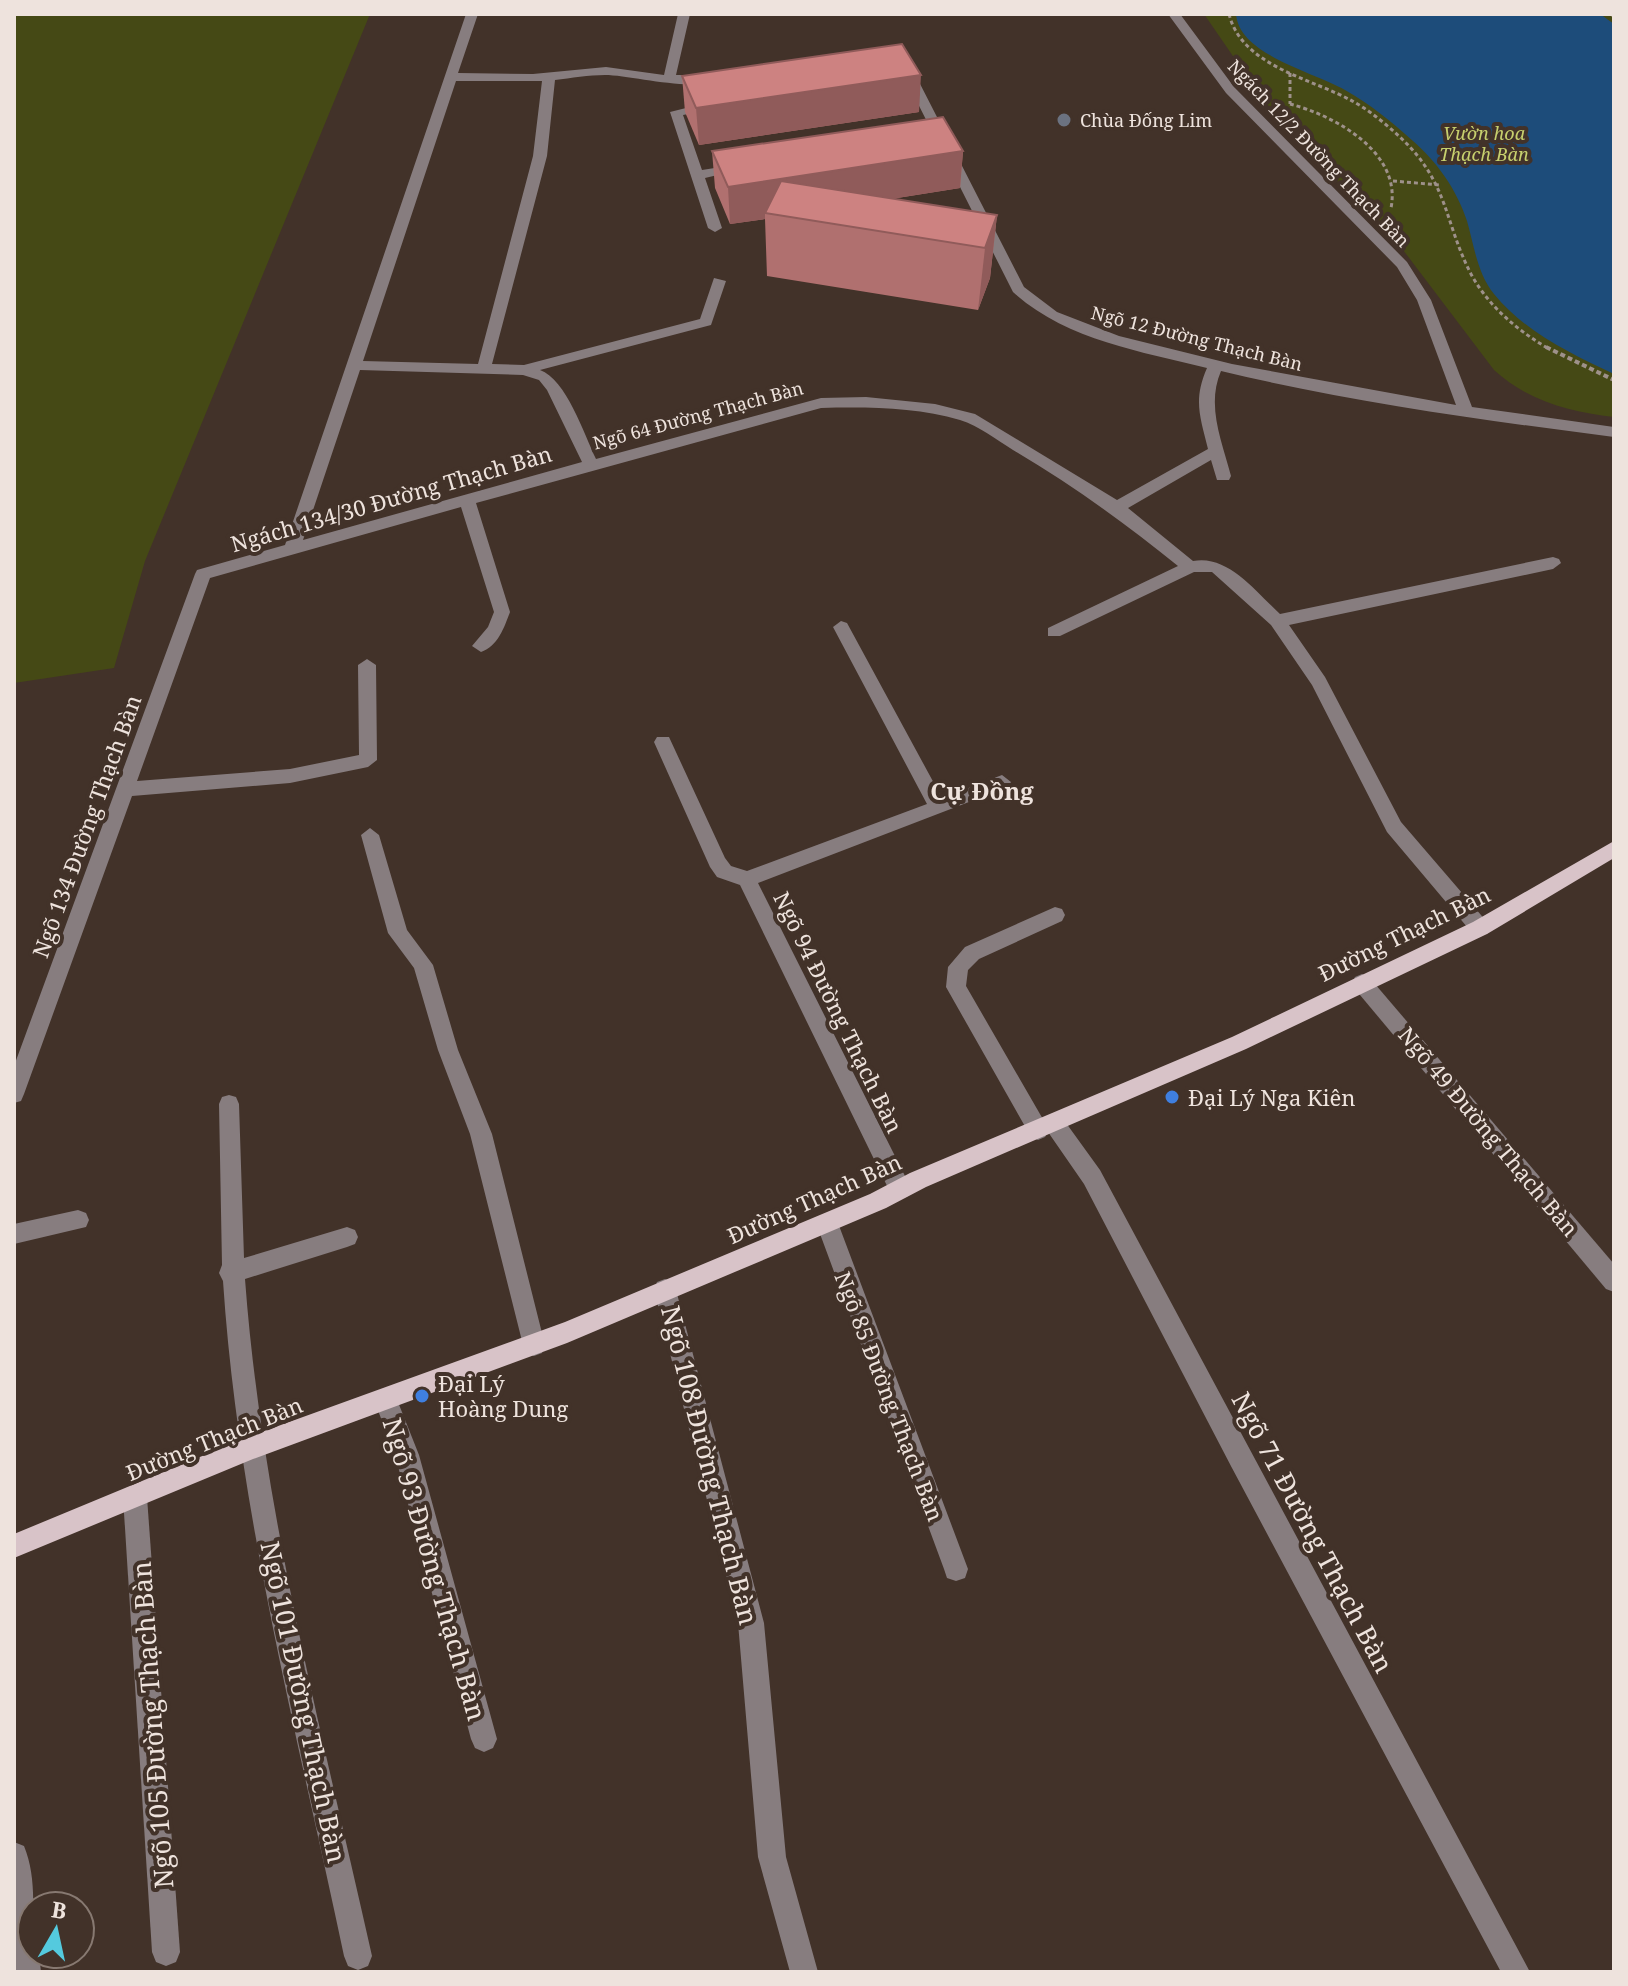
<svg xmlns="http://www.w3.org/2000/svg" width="1628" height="1986" font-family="'Noto Serif',serif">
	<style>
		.green { fill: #454915 }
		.water { fill: #1d4c7a }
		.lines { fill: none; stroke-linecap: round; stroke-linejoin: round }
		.path-far1 { stroke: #9e918a; stroke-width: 3; stroke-dasharray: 4 3; stroke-linecap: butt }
		.path { stroke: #9e918a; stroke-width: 4; stroke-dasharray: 5 3; stroke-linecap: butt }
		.minor { fill: #877d7f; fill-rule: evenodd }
		.major { fill: #d8c3c8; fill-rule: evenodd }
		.wall { fill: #b0706f }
		.shaded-wall { fill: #905b5a }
		.building { fill: #cd8281; stroke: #905b5a; stroke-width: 2 }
		.worship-dot { fill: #6b7280; stroke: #423229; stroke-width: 3 }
		.shop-dot { fill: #3f7fe0; stroke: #423229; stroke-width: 3 }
		.labels { text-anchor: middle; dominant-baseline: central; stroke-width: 8; stroke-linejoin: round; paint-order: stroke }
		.far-poi-label { font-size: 18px; fill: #eee3dd; stroke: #423229; text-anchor: start }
		.far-park-label { font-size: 18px; font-style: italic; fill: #c7d06e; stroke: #423229 }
		.far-street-label { font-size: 18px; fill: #eee3dd; stroke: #423229 }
		.street-label { font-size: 22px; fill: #eee3dd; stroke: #423229 }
		.poi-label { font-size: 22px; fill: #eee3dd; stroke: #423229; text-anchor: start }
		.neighbourhood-label { font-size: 24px; font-weight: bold; fill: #eee3dd; stroke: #423229 }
		.near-street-label { font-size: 26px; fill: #eee3dd; stroke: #423229 }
	</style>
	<rect width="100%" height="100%" fill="#423229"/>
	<g class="green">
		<polygon points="14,14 370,14 145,561 114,668 14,683"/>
		<path d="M1204,14H1614V417C1569,412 1528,401 1494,370L1391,234L1305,151L1268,107Z"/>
	</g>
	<path class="water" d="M1236,14H1600L1614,24V374C1571,354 1525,332 1494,294C1477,273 1474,245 1467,221C1457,190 1437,162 1413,141C1392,122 1370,104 1345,90C1314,72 1239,55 1236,14Z"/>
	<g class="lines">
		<g class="path-far1">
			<path d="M1229,14C1242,67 1312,78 1354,102C1372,112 1388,126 1402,139C1449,184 1444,222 1471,274C1489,307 1517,330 1549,349"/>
			<polyline points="1610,14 1614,16"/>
			<polyline points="1290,73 1290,104"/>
			<path d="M1290,104C1336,116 1402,153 1391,208"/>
			<polyline points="1393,181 1440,185"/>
		</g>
		<polyline class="path" points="1546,347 1614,380"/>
		<g class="minor">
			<path d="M466,14H478L458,73L533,74L606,67L664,75L678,14H690L676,75H710L716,79C696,93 631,75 605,75C589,75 571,78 555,80L547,156L492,364L524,365L700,319L714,278L726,281L711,325L540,370C566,379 584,434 596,459L821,398L866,397L935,404L975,414L1117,500L1208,449C1200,416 1193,400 1207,368C1140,351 1066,340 1013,292L906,80H900V74L910,72L916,76L1024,287L1057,312L1119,336L1232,364L1456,405L1417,300L1397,267L1226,93L1168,14H1180L1234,87L1407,262L1431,300L1472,407L1614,427V437C1482,420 1350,402 1221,371C1206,406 1222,441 1231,476L1229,480H1217L1211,460L1128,508L1193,561C1228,554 1256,592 1280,614L1553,557L1559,559L1561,563L1553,569L1289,625L1325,677L1401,822L1487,922L1490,928L1487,934H1473L1387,832L1312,685L1271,625L1212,572H1194L1060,636H1048V628L1178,566C1125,523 1072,485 1013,450C997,440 979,426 960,420C916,407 867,407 821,408L476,503L510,612C504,628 498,646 481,652L472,646L488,627L494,612L461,507L210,578L137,781L290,769L359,755L358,665L367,659L376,665L377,760L368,767L290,783L132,796L24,1094L21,1101L14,1103V1066L195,574L197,570L285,545ZM456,81H542L533,156L478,364L363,361ZM360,370L523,375L539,380L547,390L582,462L303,540Z"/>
			<polygon points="710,102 714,103 714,109 683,115 702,170 740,164 747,168 705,178 722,228 715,232 708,228 670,112"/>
			<polygon points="841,621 847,623 942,798 1002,775 1011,782 1008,787 758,883 908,1182 911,1189 908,1196 900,1199 892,1196 740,885 717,877 710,867 654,742 657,737 669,737 725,858 731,866 747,871 927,804 833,627"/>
			<polygon points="370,828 379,835 407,930 433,965 458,1050 492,1134 545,1345 542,1353 534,1356 526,1353 523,1345 470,1134 438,1050 414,968 388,933 361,835"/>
			<polygon points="1055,907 1062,909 1065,915 1062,921 979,959 968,970 966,986 1044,1121 1054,1113 1061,1116 1100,1170 1530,1972 1501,1972 1232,1468 1084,1184 1048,1132 1045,1137 1038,1140 1031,1137 946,987 948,967 965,947"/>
			<polygon points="1362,974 1369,977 1614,1264 1614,1292 1606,1289 1355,989 1352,983 1355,977"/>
			<path d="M229,1095L236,1097L239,1104L244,1258L347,1227L355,1230L358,1237L355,1244L347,1247L245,1279C262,1508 322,1732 372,1956L368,1966L358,1970L348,1966L344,1956C297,1733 238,1509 223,1281L219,1273L222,1265L219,1104L222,1097Z"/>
			<polygon points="78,1210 86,1213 89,1220 86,1227 14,1244 14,1224"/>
			<polygon points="827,1213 835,1216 838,1223 968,1569 965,1578 956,1581 947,1578 944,1569 816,1223 819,1216"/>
			<polygon points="665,1279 673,1282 676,1290 764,1623 786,1857 818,1972 790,1972 758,1857 738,1623 654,1290 657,1282"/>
			<polygon points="386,1388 394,1392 419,1455 497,1739 493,1748 484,1752 475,1748 471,1739 395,1455 374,1400 378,1392"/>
			<polygon points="135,1485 144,1488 147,1497 180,1952 176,1962 166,1966 156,1962 152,1952 123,1497 126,1488"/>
			<path d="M14,1842L24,1846C38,1880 32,1919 32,1954H39L41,1972H14Z"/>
		</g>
		<polygon class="major" points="1614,841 1614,858 1487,934 1246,1049 926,1187 886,1208 567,1343 253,1459 14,1558 14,1534 253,1435 565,1322 870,1194 910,1173 1232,1037 1473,922"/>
	</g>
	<g class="wall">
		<polygon points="682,76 919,112 699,145 685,112"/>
		<polygon points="712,151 963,151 960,188 891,199 997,215 990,278 978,310 767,276 765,219 730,224 715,188"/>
	</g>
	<g class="shaded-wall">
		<polygon points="921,75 919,112 699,145 696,108"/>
		<polygon points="963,151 960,188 784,216 765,213 765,219 730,224 728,187"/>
		<polygon points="997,215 990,278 978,310 985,248"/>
	</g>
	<g class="building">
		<polygon points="902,44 921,75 696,108 682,76"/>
		<polygon points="943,117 963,151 728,187 712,151"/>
		<polygon points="781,181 997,215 985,248 765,213"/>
	</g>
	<circle class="worship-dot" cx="1064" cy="120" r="8"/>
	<g class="shop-dot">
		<circle cx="1172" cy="1097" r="8"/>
		<circle cx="422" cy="1396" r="8"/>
	</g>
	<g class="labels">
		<g class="far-poi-label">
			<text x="1080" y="120">Chùa Đống Lim</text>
		</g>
		<g class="far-park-label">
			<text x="1484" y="133">Vườn hoa<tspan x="1484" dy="21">Thạch Bàn</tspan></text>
		</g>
		<g class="far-street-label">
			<text transform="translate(1319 153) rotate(46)">Ngách 12/2 Đường Thạch Bàn</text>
			<text transform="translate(1197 338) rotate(14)">Ngõ 12 Đường Thạch Bàn</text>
			<text transform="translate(698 415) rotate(-15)">Ngõ 64 Đường Thạch Bàn</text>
		</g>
		<g class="street-label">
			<text transform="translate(391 498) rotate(-16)">Ngách 134/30 Đường Thạch Bàn</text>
			<text transform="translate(86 826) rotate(-70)">Ngõ 134 Đường Thạch Bàn</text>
			<text transform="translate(1404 933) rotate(-26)">Đường Thạch Bàn</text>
			<text transform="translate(839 1012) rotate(64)">Ngõ 94 Đường Thạch Bàn</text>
			<text transform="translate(1489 1131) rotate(50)">Ngõ 49 Đường Thạch Bàn</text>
			<text transform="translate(814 1198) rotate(-24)">Đường Thạch Bàn</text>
			<text transform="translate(890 1396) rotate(69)">Ngõ 85 Đường Thạch Bàn</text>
			<text transform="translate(214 1438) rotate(-22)">Đường Thạch Bàn</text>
		</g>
		<g class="poi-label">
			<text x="1188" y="1097">Đại Lý Nga Kiên</text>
			<text x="438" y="1383">Đại Lý<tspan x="438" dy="25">Hoàng Dung</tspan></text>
		</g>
		<g class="neighbourhood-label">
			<text x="982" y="790">Cự Đồng</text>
		</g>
		<g class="near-street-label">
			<text transform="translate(710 1465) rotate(76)">Ngõ 108 Đường Thạch Bàn</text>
			<text transform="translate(1313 1532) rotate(62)">Ngõ 71 Đường Thạch Bàn</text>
			<text transform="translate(435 1569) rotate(74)">Ngõ 93 Đường Thạch Bàn</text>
			<text transform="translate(304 1702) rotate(78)">Ngõ 101 Đường Thạch Bàn</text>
			<text transform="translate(152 1725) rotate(-94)">Ngõ 105 Đường Thạch Bàn</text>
		</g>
	</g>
	<rect width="1628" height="1986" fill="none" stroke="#eee3dd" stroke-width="32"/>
	<g transform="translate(56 1930) rotate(9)"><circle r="38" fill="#423229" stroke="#877971" stroke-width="2"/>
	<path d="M0-6L14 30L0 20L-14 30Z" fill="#54cade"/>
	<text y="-12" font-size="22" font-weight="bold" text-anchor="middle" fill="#eee3dd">B</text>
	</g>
</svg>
